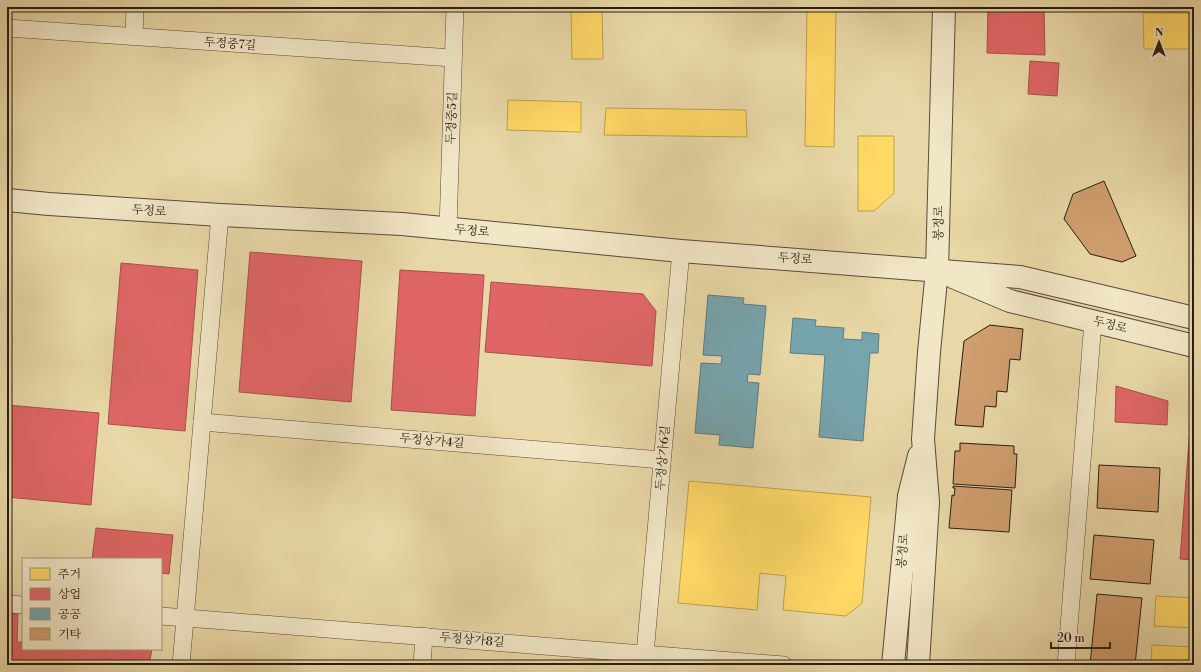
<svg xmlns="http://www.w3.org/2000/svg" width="1201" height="672" font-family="'Libre Bodoni','Noto Serif KR',serif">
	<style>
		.homes { fill: #ffd966; stroke: #bfa04e }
		.shops { fill: #e06666; stroke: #a9504e }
		.public { fill: #76a5af; stroke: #5f7c81 }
		.building { fill: #d09f6f; stroke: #291c15 }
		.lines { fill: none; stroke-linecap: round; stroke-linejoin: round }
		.minor-casing { stroke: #594b3a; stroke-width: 18 }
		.tertiary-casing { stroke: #594b3a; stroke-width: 24 }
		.minor { stroke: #f1e6c6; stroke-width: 17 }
		.tertiary { stroke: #f1e6c6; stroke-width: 22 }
		.labels { text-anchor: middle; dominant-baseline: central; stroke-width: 4; stroke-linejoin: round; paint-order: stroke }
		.street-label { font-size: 12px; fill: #291c15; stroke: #f1e6c6 }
	</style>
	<rect width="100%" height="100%" fill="#e9d8a7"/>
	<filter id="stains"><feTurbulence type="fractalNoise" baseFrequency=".005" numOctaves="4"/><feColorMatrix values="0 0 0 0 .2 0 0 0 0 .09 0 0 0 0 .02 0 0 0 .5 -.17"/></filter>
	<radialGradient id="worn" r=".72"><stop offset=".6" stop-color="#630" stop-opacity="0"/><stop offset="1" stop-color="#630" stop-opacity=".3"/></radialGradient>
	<g class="homes">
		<polygon points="571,7 602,7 603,59 572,59"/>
		<polygon points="807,7 836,7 834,147 805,146"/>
		<polygon points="1143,13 1194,13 1194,49 1144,49"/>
		<polygon points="508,100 581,102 581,132 507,130"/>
		<polygon points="606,108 746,110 747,137 604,135"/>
		<polygon points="858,136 894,136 894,193 874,211 858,211"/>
		<polygon points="689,481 871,497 862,603 846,616 783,610 786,576 760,573 757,610 678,603"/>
		<polygon points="1156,596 1194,598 1194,628 1154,626"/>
		<polygon points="1152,645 1194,647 1194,665 1151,665"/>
	</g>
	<g class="shops">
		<polygon points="988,7 1044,7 1045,55 987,53"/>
		<polygon points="1030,61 1059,63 1057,96 1028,94"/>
		<polygon points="250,252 362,261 351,402 239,392"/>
		<polygon points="121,263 198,270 185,431 108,424"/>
		<polygon points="400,270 484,275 475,416 391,410"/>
		<polygon points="491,282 643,294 656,311 652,366 485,352"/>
		<polygon points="1116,386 1168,401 1167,425 1115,422"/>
		<polygon points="1193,388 1194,388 1194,560 1180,559"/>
		<polygon points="7,405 99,413 91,505 7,497"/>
		<polygon points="96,528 173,535 169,574 161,573 161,559 92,559"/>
		<polygon points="7,613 18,614 17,642 23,642 23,649 152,649 149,665 7,665"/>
	</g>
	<g class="public">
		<polygon points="708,295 744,298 743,304 766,306 760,375 748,374 747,382 759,383 753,448 719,445 720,435 695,433 701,363 721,364 722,356 703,355"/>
		<polygon points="793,318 816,320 815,326 844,328 843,339 862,340 862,332 879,334 878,353 870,353 863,441 819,437 825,355 790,353"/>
	</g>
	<g class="building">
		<polygon points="1104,181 1136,256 1122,262 1090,254 1064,219 1073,194"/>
		<polygon points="990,325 1023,329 1020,360 1010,359 1007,392 997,391 996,407 985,406 983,427 955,425 964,341"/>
		<polygon points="960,443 1014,446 1014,454 1017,454 1015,488 953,484 955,451 960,451"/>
		<polygon points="1099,465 1160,468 1158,512 1097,508"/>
		<polygon points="953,486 1012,490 1009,532 949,528 952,495 954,496 955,488 953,488"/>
		<polygon points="1094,535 1154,540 1150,584 1090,579"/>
		<polygon points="1097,594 1142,598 1135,665 1090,665"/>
	</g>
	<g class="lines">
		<g class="minor-casing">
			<g id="minor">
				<polyline points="7,28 453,58"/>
				<polyline points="134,37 135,7"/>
				<polyline points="448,229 455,7"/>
				<polyline points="202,422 662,460"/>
				<polyline points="7,604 23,605"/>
				<polyline points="161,616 784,665"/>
				<polyline points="181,665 220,215"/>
				<polyline points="422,665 424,636"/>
				<polyline points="644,665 681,251"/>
				<polyline points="1066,665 1093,321"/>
			</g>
		</g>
		<g class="tertiary-casing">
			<g id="tertiary">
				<polyline points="7,200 49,204 220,215 402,224 681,251 1020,277 1194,318"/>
				<polyline points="953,277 1010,301 1194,346"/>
				<polyline points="893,665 909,496 919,456"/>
				<polyline points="918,665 928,502 923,439 929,352 937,270 944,7"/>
			</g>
		</g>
		<use href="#minor" class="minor"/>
		<use href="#tertiary" class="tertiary"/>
	</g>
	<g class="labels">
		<g class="street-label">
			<text transform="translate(230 44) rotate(4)">두정중7길</text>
			<text transform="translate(452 118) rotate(-88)">두정중5길</text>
			<text transform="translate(149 211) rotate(4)">두정로</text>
			<text transform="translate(939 223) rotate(-89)">봉정로</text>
			<text transform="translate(472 231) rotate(5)">두정로</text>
			<text transform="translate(795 259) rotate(4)">두정로</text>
			<text transform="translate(1110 325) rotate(14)">두정로</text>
			<text transform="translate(432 441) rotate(5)">두정상가4길</text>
			<text transform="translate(663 458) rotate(-85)">두정상가6길</text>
			<text transform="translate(903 551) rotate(-85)">봉정로</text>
			<text transform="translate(472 640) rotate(5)">두정상가8길</text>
		</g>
	</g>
	<rect width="1201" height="672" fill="none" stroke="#e9d8a7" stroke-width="24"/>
	<rect x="8" y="8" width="1185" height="656" fill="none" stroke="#291c15" stroke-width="2"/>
	<rect x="12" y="12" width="1177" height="648" fill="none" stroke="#291c15"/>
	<rect x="22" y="558" width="140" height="92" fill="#f1e6c6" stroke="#a1957f"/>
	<rect x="30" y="568" width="20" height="12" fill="#ffd966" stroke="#a1957f"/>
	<text x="58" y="578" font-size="12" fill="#291c15">주거</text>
	<rect x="30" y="588" width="20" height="12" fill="#e06666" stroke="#a1957f"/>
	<text x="58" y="598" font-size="12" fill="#291c15">상업</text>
	<rect x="30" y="608" width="20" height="12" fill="#76a5af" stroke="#a1957f"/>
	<text x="58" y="618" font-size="12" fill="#291c15">공공</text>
	<rect x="30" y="628" width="20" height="12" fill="#d09f6f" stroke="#a1957f"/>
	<text x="58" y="638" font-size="12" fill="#291c15">기타</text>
	<g transform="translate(1159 42)" stroke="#f1e6c6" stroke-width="3" paint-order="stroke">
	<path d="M0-3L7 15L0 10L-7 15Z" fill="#291c15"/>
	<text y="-6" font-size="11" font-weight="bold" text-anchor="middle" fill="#291c15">N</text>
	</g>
	<path d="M1051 642v6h59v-6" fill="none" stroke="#291c15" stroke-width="2"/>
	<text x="1057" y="642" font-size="12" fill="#291c15" stroke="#f1e6c6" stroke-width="3" paint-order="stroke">20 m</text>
	<rect width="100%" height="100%" filter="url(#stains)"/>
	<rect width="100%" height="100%" fill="url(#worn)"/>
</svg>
